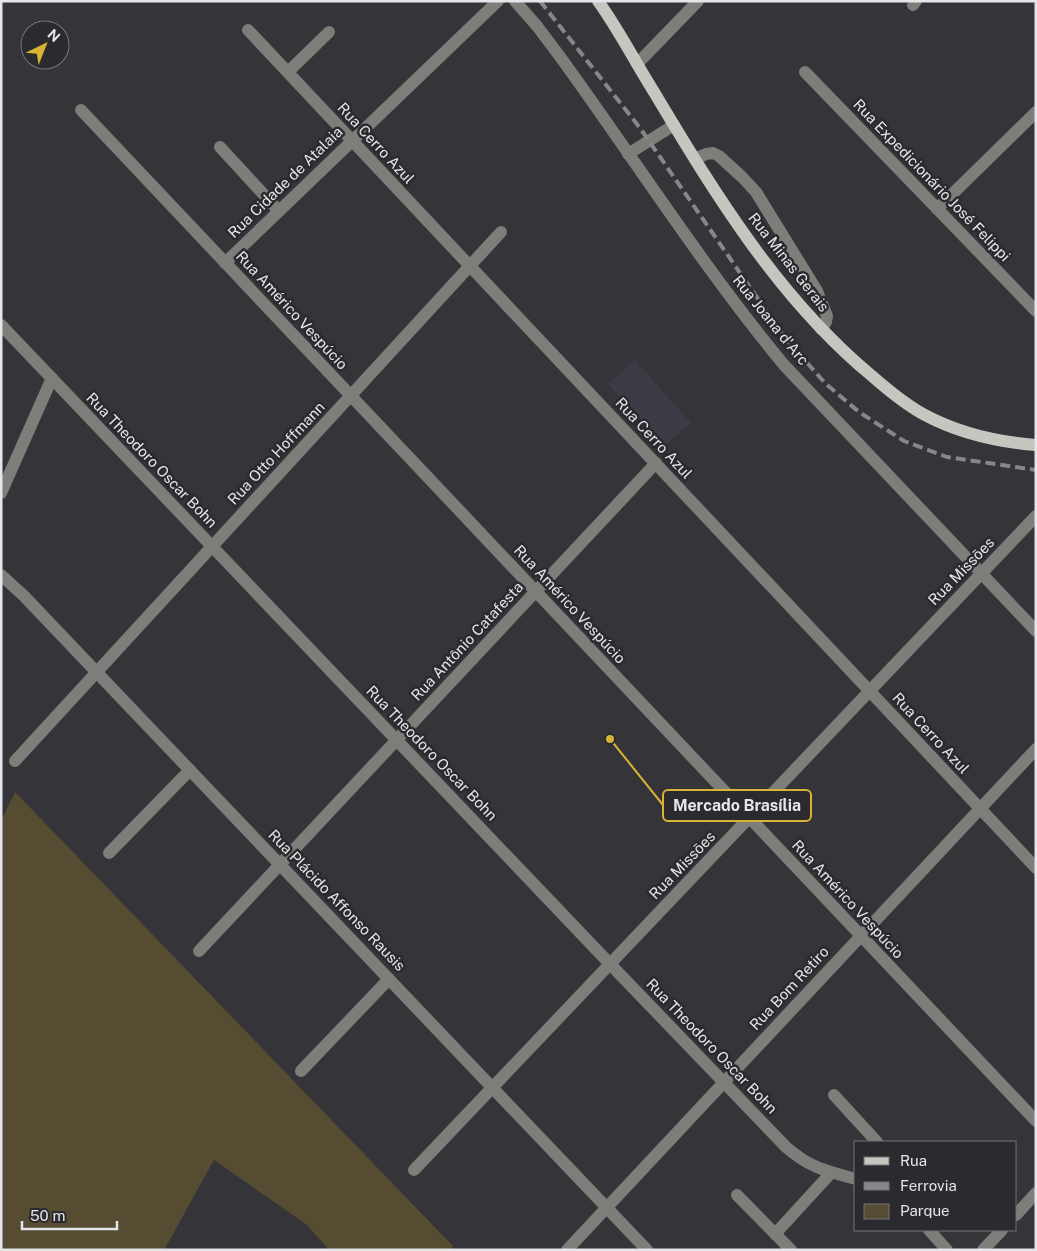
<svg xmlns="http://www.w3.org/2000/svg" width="1037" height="1251" font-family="'Public Sans',sans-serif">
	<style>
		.built { fill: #3c3c47 }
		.green { fill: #554c32 }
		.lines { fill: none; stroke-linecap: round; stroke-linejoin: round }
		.minor { stroke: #7e7d7a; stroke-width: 12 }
		.major { stroke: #c6c5bf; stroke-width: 12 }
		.rail { stroke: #87878b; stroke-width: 4; stroke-dasharray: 10 5; stroke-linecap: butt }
		.labels { text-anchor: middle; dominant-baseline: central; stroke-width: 5; stroke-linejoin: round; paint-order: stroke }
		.street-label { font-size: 15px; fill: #e5e6e9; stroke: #2a2a2f }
		.leader { fill: none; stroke: #d8b434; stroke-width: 2 }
		.callout-dot { fill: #d8b434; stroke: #2a2a2f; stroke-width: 2 }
		.callout { fill: #2a2a2f; stroke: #d8b434; stroke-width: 2 }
		.callout-label { font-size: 16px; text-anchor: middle; font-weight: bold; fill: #e5e6e9 }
	</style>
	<rect width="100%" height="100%" fill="#343439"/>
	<polygon class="built" points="635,360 691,423 664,446 608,384"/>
	<polygon class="green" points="15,792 453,1246 450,1250 329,1250 307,1225 214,1160 164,1250 1,1250 1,821"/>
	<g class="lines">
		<g class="minor">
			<path d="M515,1L537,26L561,58C635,160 703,267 784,365L1036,631"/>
			<polyline points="913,5 916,1"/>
			<polyline points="248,30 1036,868"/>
			<polyline points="637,64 698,1"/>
			<polyline points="288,72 329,32"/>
			<polyline points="805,72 1036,311"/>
			<polyline points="81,110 1036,1121"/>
			<polyline points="220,147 279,211"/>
			<polyline points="628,154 674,125"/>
			<polyline points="695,159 706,154 713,153 719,156 742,177 756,192 817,291 827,316 826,322 821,329"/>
			<polyline points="937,209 1036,112"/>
			<polyline points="225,263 498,1"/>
			<path d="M1,325L610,964L786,1147C810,1168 826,1171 856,1179"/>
			<polyline points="1,493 52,378"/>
			<polyline points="1,575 24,596 647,1250"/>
			<polyline points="15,761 501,232"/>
			<polyline points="109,853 190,770"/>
			<polyline points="199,951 656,463"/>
			<polyline points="301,1071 389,979"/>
			<polyline points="834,1095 877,1142"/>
			<polyline points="414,1170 1036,516"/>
			<polyline points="737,1195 791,1250"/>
			<polyline points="1016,1215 1036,1193"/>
			<polyline points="929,1230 947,1250"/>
			<polyline points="775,1234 831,1173"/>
			<polyline points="567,1250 1036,749"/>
			<polyline points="983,1250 1002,1230"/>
		</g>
		<path class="major" d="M598,1C619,30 635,62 654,92C715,194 779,299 872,376C888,390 905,404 923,414C958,433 997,442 1036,445"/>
		<polyline class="rail" points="540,1 640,128 785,338 825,383 859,412 904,441 947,457 1036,470"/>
	</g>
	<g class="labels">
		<g class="street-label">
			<text transform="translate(376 143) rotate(47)">Rua Cerro Azul</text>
			<text transform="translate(932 180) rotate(46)">Rua Expedicionário José Felippi</text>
			<text transform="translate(285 182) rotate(-44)">Rua Cidade de Atalaia</text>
			<text transform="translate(789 262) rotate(52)">Rua Minas Gerais</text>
			<text transform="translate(292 310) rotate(47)">Rua Américo Vespúcio</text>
			<text transform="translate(771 320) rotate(51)">Rua Joana d'Arc</text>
			<text transform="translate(654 438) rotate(47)">Rua Cerro Azul</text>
			<text transform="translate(276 453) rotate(-47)">Rua Otto Hoffmann</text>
			<text transform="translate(152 460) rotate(46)">Rua Theodoro Oscar Bohn</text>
			<text transform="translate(961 571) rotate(-46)">Rua Missões</text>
			<text transform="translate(570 604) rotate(47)">Rua Américo Vespúcio</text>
			<text transform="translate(467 641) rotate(-47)">Rua Antônio Catafesta</text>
			<text transform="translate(931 733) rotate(47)">Rua Cerro Azul</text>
			<text transform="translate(432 753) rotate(46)">Rua Theodoro Oscar Bohn</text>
			<text transform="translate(682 865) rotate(-46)">Rua Missões</text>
			<text transform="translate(848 899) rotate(47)">Rua Américo Vespúcio</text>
			<text transform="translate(337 900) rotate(46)">Rua Plácido Affonso Rausis</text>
			<text transform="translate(789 988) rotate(-47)">Rua Bom Retiro</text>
			<text transform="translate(712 1046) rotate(46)">Rua Theodoro Oscar Bohn</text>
		</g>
	</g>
	<path class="leader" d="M610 739L663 805"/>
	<circle class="callout-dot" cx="610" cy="739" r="5"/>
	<rect class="callout" x="663" y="790" width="148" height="31" rx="5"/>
	<g class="callout-label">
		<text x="737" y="811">Mercado Brasília</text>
	</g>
	<rect width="1037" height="1251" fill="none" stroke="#e5e6e9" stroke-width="5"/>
	<rect x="854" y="1141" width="162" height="90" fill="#2a2a2f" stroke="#757579"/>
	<rect x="864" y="1157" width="25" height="8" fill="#c6c5bf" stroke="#757579"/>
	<text x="900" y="1166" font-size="15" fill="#e5e6e9">Rua</text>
	<rect x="864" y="1182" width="25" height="8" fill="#87878b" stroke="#757579"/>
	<text x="900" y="1191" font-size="15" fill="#e5e6e9">Ferrovia</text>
	<rect x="864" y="1204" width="25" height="15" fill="#554c32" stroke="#757579"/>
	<text x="900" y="1216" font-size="15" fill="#e5e6e9">Parque</text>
	<g transform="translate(45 45) rotate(43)"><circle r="24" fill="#2a2a2f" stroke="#757579"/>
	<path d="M0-4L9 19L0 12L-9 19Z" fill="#d8b434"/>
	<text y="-8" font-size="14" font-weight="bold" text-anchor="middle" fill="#e5e6e9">N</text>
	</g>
	<path d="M22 1221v8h95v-8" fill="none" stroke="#e5e6e9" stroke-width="2.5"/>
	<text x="30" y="1221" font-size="15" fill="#e5e6e9" stroke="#2a2a2f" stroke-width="4" paint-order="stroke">50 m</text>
</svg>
